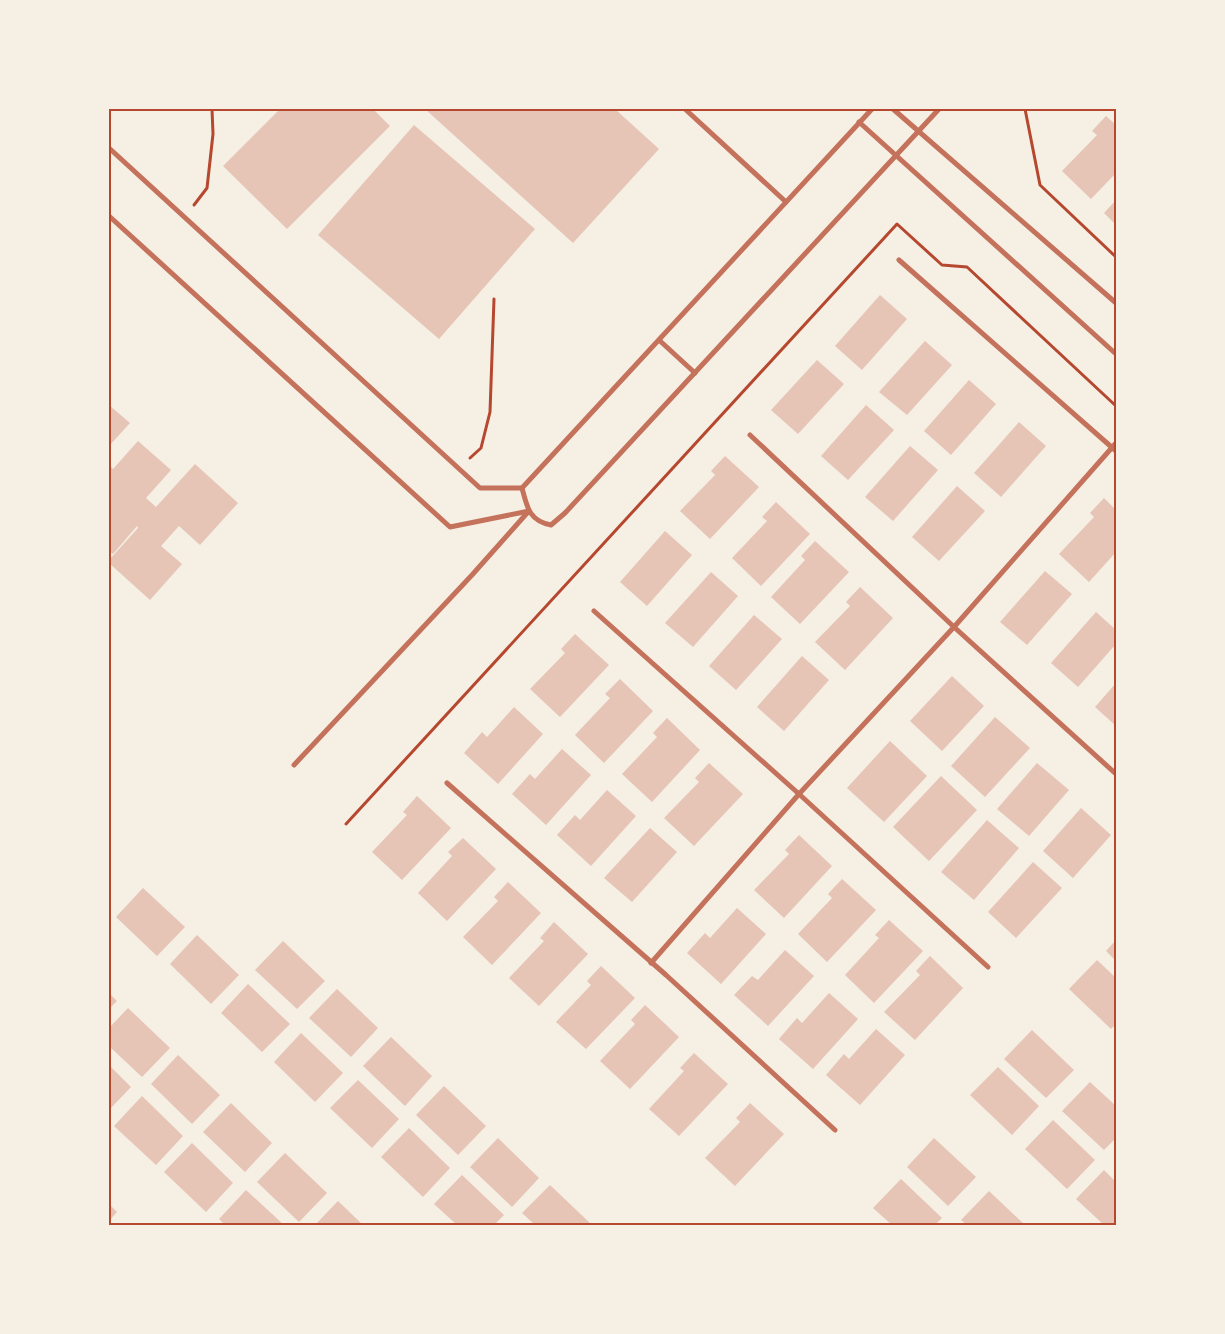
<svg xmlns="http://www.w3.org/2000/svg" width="1225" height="1334" font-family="'Asap Condensed',sans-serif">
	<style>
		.building { fill: #e6c5b7 }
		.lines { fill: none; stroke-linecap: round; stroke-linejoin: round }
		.path { stroke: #b5482f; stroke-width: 3 }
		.minor { stroke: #c5725c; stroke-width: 5 }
		.neatline { fill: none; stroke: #b5482f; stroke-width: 2 }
	</style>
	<rect width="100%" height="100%" fill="#f6efe4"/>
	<g class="building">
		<polygon points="280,109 373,109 390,126 287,229 223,166"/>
		<polygon points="425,109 615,109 659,149 573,243"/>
		<polygon points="1106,116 1116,125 1116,173 1091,199 1062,171 1097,135 1092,131"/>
		<polygon points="414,125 535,229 439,339 318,235"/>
		<polygon points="1116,200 1116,225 1104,213"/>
		<polygon points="880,295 907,319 862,370 835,346"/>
		<polygon points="925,341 952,365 907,415 879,392"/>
		<polygon points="817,360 844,384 798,434 771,410"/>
		<polygon points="969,380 996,404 951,455 924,431"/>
		<polygon points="109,405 130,423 109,446"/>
		<polygon points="866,405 894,430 848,480 821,456"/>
		<polygon points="1019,422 1046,446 1001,497 974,473"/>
		<polygon points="138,441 171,470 146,498 156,507 195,464 238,503 200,545 179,526 161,546 182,564 150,600 109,563 109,560 138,528 137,526 113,554 109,551 109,465 113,469"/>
		<polygon points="910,446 938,470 893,521 865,497"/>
		<polygon points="725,456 759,487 710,539 680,511 715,475 711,471"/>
		<polygon points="957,486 985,511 939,561 912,537"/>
		<polygon points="1104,498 1116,510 1116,552 1089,582 1059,554 1094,517 1090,513"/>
		<polygon points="776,502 810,534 761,586 732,558 767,521 762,517"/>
		<polygon points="665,531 692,555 647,606 620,582"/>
		<polygon points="815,541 849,572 800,624 771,597 805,560 801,556"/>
		<polygon points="1045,571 1072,594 1027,645 1000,622"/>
		<polygon points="711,572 738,596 693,647 665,623"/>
		<polygon points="860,587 893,618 845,670 815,642 850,606 846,602"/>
		<polygon points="1096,612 1116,630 1116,644 1078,687 1051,663"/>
		<polygon points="754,615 782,639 736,690 709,666"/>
		<polygon points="575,634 609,665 560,717 530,689 565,653 561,649"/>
		<polygon points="802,656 829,680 784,731 757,707"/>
		<polygon points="952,676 984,706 942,751 910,721"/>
		<polygon points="620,679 653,711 604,763 575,735 610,698 605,694"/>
		<polygon points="1116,683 1116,726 1095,707"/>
		<polygon points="514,707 543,734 498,784 464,753 482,732 487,737"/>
		<polygon points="995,717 1030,748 985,797 951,766"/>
		<polygon points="667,718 700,750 652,802 622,774 657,737 653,733"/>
		<polygon points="890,741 927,776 884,822 847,788"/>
		<polygon points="562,749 591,775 546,825 512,794 530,774 535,779"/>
		<polygon points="709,763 743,794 694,846 664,818 699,782 695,778"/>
		<polygon points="1037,763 1069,790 1029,836 997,809"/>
		<polygon points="941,776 977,810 929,861 893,827"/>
		<polygon points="607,790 636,816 591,866 557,835 575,815 580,820"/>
		<polygon points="417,796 451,828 402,880 372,852 407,815 403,812"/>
		<polygon points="1081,808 1111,835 1073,878 1043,851"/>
		<polygon points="987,820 1019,848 974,900 941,872"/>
		<polygon points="650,828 677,852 632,902 604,878"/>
		<polygon points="799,835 832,866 784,918 754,890 789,854 785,850"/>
		<polygon points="463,838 496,869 447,921 418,893 452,856 448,852"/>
		<polygon points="1033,862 1062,888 1016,938 988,912"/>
		<polygon points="842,879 876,910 827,962 798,934 832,898 828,894"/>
		<polygon points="508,882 541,913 492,965 463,937 498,901 494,897"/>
		<polygon points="143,888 185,927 157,956 116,917"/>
		<polygon points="737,908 766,934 721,984 687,953 705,933 710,938"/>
		<polygon points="889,920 923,951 874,1003 845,975 879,938 875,935"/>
		<polygon points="554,922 588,954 539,1006 509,978 544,941 540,938"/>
		<polygon points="197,935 239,975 211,1004 170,964"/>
		<polygon points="1116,940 1116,961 1106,951"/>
		<polygon points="283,941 325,981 297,1009 255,970"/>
		<polygon points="785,950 814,976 768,1026 734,995 752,976 758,980"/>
		<polygon points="930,956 963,988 915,1040 884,1012 920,975 916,971"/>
		<polygon points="1097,960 1116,978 1116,1024 1111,1029 1069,989"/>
		<polygon points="601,966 635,998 586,1049 556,1022 591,985 587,981"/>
		<polygon points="248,984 290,1024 262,1052 221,1013"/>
		<polygon points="337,989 378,1028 351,1057 309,1018"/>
		<polygon points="109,993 117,1001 109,1009"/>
		<polygon points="829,993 858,1019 813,1069 779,1039 797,1018 802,1023"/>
		<polygon points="645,1005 679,1037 630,1089 600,1061 635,1024 631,1020"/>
		<polygon points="128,1008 170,1048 142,1077 109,1046 109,1028"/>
		<polygon points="876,1029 905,1055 860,1105 826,1075 844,1054 849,1059"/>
		<polygon points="1032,1030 1074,1070 1046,1098 1004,1059"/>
		<polygon points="301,1033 343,1073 315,1102 274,1062"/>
		<polygon points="391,1037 432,1076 405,1106 363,1066"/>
		<polygon points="694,1053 728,1084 679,1136 649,1109 684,1071 680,1068"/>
		<polygon points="178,1055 220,1095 192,1124 151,1084"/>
		<polygon points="109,1065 131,1087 109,1110"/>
		<polygon points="998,1067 1039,1106 1012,1135 970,1095"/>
		<polygon points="358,1080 399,1119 372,1148 330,1108"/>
		<polygon points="1090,1082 1116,1106 1116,1138 1104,1150 1062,1111"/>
		<polygon points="444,1086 486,1126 458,1155 416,1115"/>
		<polygon points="142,1096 183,1136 156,1165 114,1126"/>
		<polygon points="231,1103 272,1143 245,1172 203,1132"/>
		<polygon points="750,1103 784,1134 735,1186 705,1158 740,1122 736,1118"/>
		<polygon points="1053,1120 1095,1160 1067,1189 1025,1149"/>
		<polygon points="409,1128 450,1168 423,1197 381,1157"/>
		<polygon points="498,1138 539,1178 512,1207 470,1167"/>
		<polygon points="934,1138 976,1177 948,1206 907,1167"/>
		<polygon points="192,1143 233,1183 206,1212 164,1172"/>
		<polygon points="285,1153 327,1193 299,1222 257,1182"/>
		<polygon points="1104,1170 1116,1182 1116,1225 1104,1225 1076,1199"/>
		<polygon points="462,1175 504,1215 494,1225 457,1225 434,1204"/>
		<polygon points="901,1179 942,1218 935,1225 892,1225 873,1208"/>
		<polygon points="550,1185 592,1225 535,1225 522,1213"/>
		<polygon points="246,1190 284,1225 225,1225 219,1219"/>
		<polygon points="989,1191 1025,1225 967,1225 961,1220"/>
		<polygon points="338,1201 363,1225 315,1225"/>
		<polygon points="109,1204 117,1212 109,1221"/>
	</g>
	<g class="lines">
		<g class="path">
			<polyline points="1025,109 1040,185 1116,257"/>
			<polyline points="194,205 207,188 213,134 212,109"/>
			<polyline points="470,458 481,448 490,412 494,299"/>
			<polyline points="346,824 897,224 942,265 967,267 1116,406"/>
		</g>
		<g class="minor">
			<polyline points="685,109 786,202"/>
			<path d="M872,109L522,488C527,507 529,521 551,525L565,513L939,109"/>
			<polyline points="893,109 1116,303"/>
			<polyline points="859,122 1116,354"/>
			<polyline points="109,148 480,488 522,488"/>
			<polyline points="109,216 450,527 529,511"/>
			<polyline points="899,260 1116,451"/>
			<polyline points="659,340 695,373"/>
			<polyline points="750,435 954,627 1116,774"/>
			<polyline points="594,611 799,794 988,967"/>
			<polyline points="294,765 472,575 528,512"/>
			<polyline points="447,783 666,975 835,1130"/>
			<polyline points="651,963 799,794 954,627 1116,443"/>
		</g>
	</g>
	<rect width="1225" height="1334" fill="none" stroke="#f6efe4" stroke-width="220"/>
	<rect x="110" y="110" width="1005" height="1114" class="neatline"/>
</svg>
